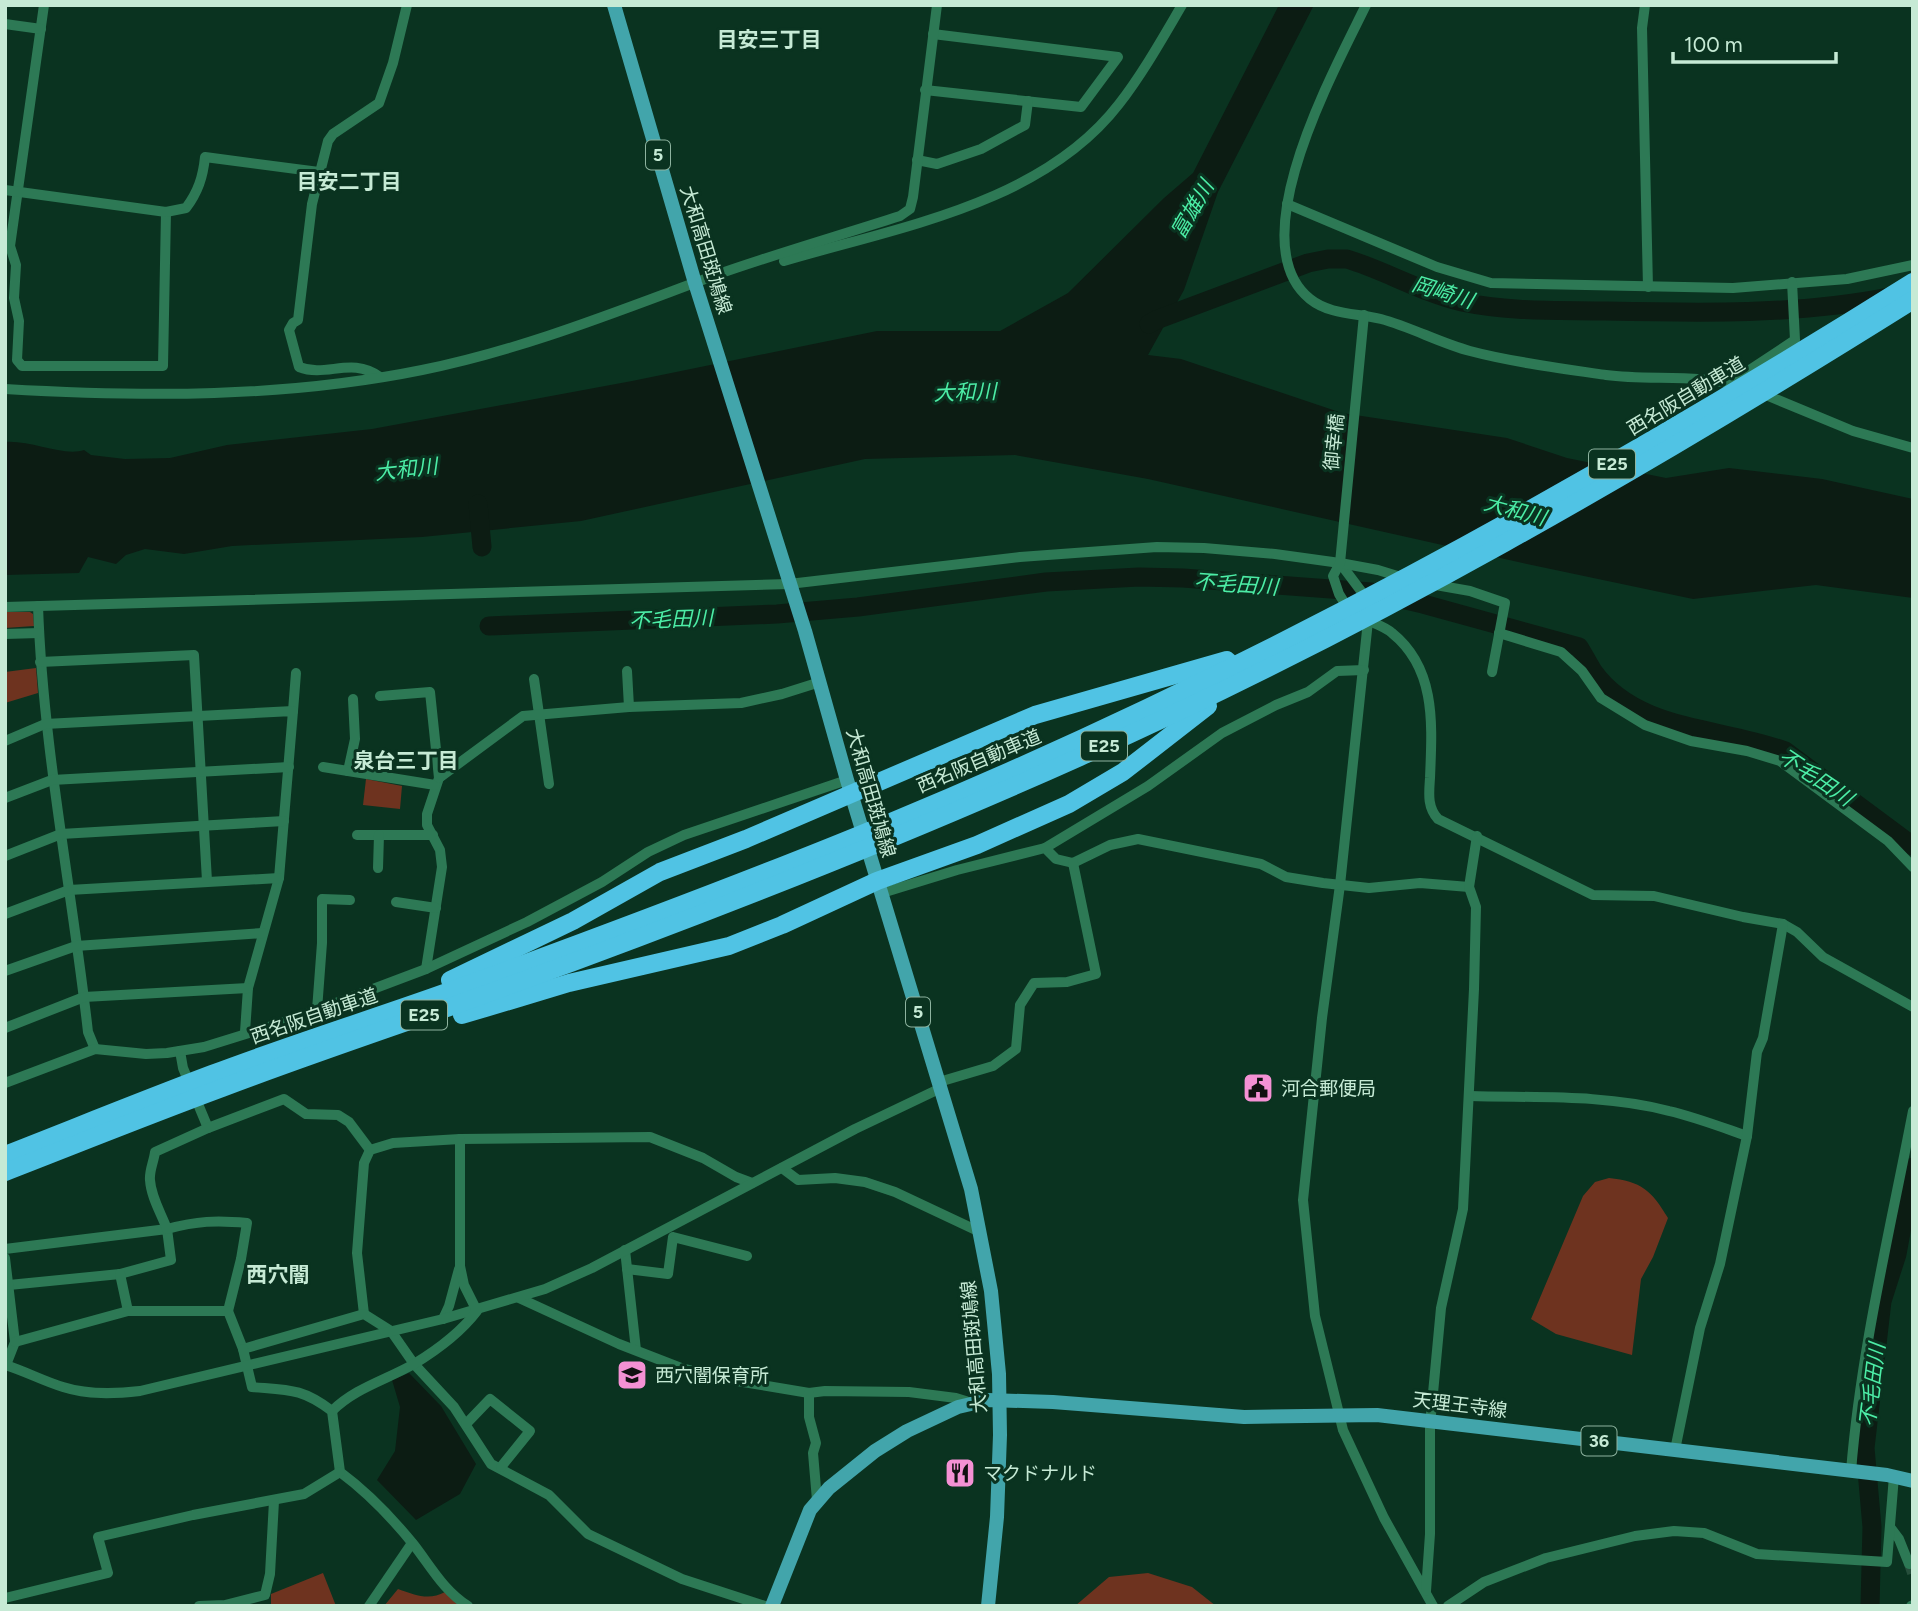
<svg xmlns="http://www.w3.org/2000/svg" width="1918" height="1611" font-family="Figtree,'Noto Sans JP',sans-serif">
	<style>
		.green { fill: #6e331f }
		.water { fill: #0c1c13 }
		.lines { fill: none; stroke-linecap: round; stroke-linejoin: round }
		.river { stroke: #0c1c13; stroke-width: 19 }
		.minor-tunnel { stroke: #264e3b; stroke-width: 10; stroke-dasharray: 10 5; stroke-linecap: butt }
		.minor { stroke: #2d7955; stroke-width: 10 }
		.major { stroke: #42a5ab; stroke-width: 14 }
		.highway { stroke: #50c3e4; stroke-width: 18 }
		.labels { text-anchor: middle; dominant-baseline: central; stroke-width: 6; stroke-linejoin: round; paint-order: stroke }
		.shield { fill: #0a3320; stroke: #8eb39f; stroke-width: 2 }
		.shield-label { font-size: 18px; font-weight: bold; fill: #c6ead5 }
		.street-label { font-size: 19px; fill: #c6ead5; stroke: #0a3320 }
		.poi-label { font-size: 19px; fill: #c6ead5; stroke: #0a3320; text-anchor: start }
		.neighbourhood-label { font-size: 21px; font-weight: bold; fill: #c6ead5; stroke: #0a3320 }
		.water-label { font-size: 21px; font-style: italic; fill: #4ceda6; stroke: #0a3320 }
	</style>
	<rect width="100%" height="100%" fill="#0a3320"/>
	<g class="green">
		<polygon points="5,612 30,612 33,614 34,626 5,628"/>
		<polygon points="36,668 38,693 5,703 5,672"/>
		<polygon points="366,779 402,786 400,809 363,805"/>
		<path d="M1609,1178C1641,1181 1652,1191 1668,1218L1653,1257L1641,1279L1632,1355L1556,1334L1531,1319L1583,1196L1595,1182Z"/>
		<polygon points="323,1573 336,1606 271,1606 271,1594"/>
		<polygon points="1148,1573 1192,1587 1216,1606 1075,1606 1109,1577"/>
		<path d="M398,1589C415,1595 429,1601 445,1592L464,1606H384Z"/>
	</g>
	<g class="water">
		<path d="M1279,5H1314L1218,192L1184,290L1148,355L1181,359L1342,413L1507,438L1567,458L1666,478L1729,468L1822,479L1913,499V598L1816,585L1693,599L1527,564L1148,479L1015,455L865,459L581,521L422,537L232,546L184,554L145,549L126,555L116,564L88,557L79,573L5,575V442C31,440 64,457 84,450L91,455L125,459L170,458L227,445L372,429L632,381L877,331H1000L1068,293L1164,198L1193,173Z"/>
		<polygon points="409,1373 441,1406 476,1464 460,1494 416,1520 377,1480 395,1451 400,1407 392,1380"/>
	</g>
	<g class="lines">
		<g class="river">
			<path d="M1149,324L1156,320L1308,263L1328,259H1347C1386,271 1423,293 1462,302C1509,312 1558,310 1606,311C1699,313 1798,315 1889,297"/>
			<polyline points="478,504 482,547"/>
			<path d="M489,626L777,614L858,607L1046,582L1139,577L1183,578L1371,592L1423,604L1579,647C1584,655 1588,663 1593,671C1636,732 1722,727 1785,751L1913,846"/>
			<polyline points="1870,1606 1872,1527 1865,1448 1882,1301 1897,1254 1913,1167"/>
		</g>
		<polyline class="minor-tunnel" points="1909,1564 1913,1576"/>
		<g class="minor">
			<polyline points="44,5 10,246 16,265 14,298 19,321 17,360 22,366 163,366 166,212"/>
			<path d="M1366,5C1335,69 1239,242 1310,299C1330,315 1357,313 1381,319C1411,327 1440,343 1470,351C1511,362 1564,369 1606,375C1652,381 1698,373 1742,387"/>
			<polyline points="1645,5 1642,28 1648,287"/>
			<polyline points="5,24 41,29"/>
			<polyline points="925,90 1081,107 1118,57 933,34"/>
			<polyline points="917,160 937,164 981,149 1025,125 1028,101"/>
			<path d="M5,190L166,212L186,208C198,192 203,177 205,157L319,172"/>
			<polyline points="1287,204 1437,267 1491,283 1733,288 1847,279 1913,265"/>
			<path d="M784,261C898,227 1042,204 1119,104C1143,73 1162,39 1182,5"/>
			<path d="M380,377C351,356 327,378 299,367L289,330L293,323L298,320L312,204L328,141L333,134L379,103L393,63L407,5"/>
			<polyline points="1730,383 1795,340 1792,282"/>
			<path d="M5,389C145,397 284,398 422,370C522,350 618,311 713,276C775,254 838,236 900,216L910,209L913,197L937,5"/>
			<polyline points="1761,393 1853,431 1913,448"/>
			<polyline points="1340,563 1364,595 1368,621 1340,885 1322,1018 1303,1200 1315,1316 1343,1430 1384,1518 1433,1606"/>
			<polyline points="1430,584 1470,591 1505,603 1492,672"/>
			<path d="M38,606C43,749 72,889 88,1032L95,1049"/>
			<polyline points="5,607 789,584 1020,557 1157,547 1204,548 1275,554 1340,563 1378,570 1404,578"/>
			<polyline points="1349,610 1339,594 1333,576 1340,563 1364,315"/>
			<path d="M1363,618C1372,623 1384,626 1392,633C1437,669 1432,726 1430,778C1429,793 1427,807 1438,819L1593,895L1654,896L1743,917L1783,924L1797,932L1823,957L1913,1007"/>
			<polyline points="1499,633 1561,652 1582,671 1601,698 1645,725 1691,741 1747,751 1780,761 1888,841 1913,867"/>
			<polyline points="5,634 39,633"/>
			<polyline points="40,662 194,655 207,881"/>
			<polyline points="627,671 629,707"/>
			<polyline points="534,679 549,784"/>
			<polyline points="380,696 430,692 439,778 427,814 427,825 440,850 442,867 426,969"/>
			<polyline points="353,699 355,739 348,771 435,785"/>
			<polyline points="293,711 296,673"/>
			<polyline points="5,741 45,724 293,711 279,878 248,988 245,1032"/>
			<polyline points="323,767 348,771"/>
			<polyline points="439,778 523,716 629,707 741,703 782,694 820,682"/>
			<polyline points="5,798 52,780 289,767"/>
			<polyline points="357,835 433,835"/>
			<polyline points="1045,848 1148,786 1222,733 1276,705 1308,692 1337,671 1364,670"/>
			<polyline points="5,856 61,834 284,821"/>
			<polyline points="378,868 379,835"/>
			<polyline points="882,893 957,870 1045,848 1056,859 1073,863 1110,845 1138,839 1261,864 1286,877 1323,883 1369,888 1420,883 1469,887"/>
			<polyline points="396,902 436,908"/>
			<polyline points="5,914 69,890 279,878"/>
			<polyline points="5,971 76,946 263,933"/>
			<polyline points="317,1010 322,943 322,899 350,900"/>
			<polyline points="5,1028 84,997 248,988"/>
			<polyline points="180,1051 183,1068 208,1128"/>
			<polyline points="939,1082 993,1066 1016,1049 1020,1005 1034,983 1067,982 1096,974 1073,863"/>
			<polyline points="5,1083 95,1049 146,1054 167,1053 204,1047 291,1020 426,969 527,922 602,882 648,852 684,835 847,780"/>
			<path d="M1470,1096C1535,1098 1605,1094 1669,1111C1695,1117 1721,1127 1747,1136"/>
			<polyline points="782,1168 798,1180 835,1178 865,1182 895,1192 980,1232"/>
			<polyline points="5,1249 167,1229 171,1260 120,1274 9,1285"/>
			<polyline points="625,1250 636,1350"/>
			<polyline points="5,1258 15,1342 6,1365"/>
			<polyline points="627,1269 668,1274 673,1237 747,1256"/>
			<polyline points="120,1274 128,1311"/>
			<polyline points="519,1298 619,1344 681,1368 737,1381 809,1393 825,1391 909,1392 956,1398 972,1403"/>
			<path d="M228,1311L241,1259L247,1223C216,1220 197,1221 167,1229C161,1213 151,1197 150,1180C149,1171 154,1161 155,1152L208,1128L284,1099L306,1114L338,1115L349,1122L370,1150"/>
			<polyline points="364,1314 357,1253 364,1163 370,1150 393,1143 460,1139 650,1137 703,1158 736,1177 752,1183"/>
			<polyline points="443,1319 449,1306 459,1269"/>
			<polyline points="15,1342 128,1311 228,1311 243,1349 364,1314 391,1331 414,1364 454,1407 491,1464 549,1495 588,1534 682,1579 765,1606"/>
			<path d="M243,1349L252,1387C288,1390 302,1388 332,1411L340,1472C367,1492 393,1519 414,1545C431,1567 444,1591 468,1606"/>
			<path d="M5,1365C25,1371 43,1381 63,1387C88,1395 114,1394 140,1391L443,1319L545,1289L592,1268L855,1129L941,1088"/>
			<polyline points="809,1393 809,1417 816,1443 813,1453 817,1500"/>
			<path d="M332,1411C355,1388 386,1380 414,1364C437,1350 461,1332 477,1311L464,1285L460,1266V1139"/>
			<polyline points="466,1424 490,1399 530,1431 501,1467"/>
			<polyline points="1675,1450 1700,1328 1720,1264 1747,1136 1757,1052 1763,1038 1783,924"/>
			<path d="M1851,1471C1861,1349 1890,1231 1913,1111"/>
			<polyline points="1890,1527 1899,1539 1909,1564"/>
			<polyline points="1426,1591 1430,1534 1430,1425 1441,1308 1463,1209 1474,989 1476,907 1469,887 1477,836"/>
			<polyline points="5,1598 108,1573 98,1537 193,1515 304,1494 340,1472"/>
			<polyline points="199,1606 225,1605 265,1595 270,1574 274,1501"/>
			<polyline points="369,1606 412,1543"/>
			<polyline points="1448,1606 1484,1582 1546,1558 1635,1536 1674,1531 1704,1533 1757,1554 1887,1562 1894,1476"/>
			<polyline points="1911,1606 1913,1605"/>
		</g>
		<g class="major">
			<polyline points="614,5 695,283 805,631 847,780 971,1189 991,1291 999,1374 1000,1435 997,1517 988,1606"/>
			<polyline points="772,1606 810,1510 829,1488 875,1451 907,1431 958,1407 988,1400 1053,1402 1244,1417 1377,1415 1887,1475 1913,1481"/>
		</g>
		<g class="highway">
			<polyline points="450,980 573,921 660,872 746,839 1035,715 1227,660"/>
			<polyline points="462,1015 569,983 729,946 782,925 877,881 977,845 1069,804 1123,772 1208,706"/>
			<path d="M5,1155C74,1128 143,1100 212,1074C294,1043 378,1017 461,987C603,935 746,882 886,824C1245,676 1584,488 1913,282"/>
			<path d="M5,1172C77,1144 149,1115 222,1088C301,1058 381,1031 461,1003C670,928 877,848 1080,757C1369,628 1645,468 1913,300"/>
		</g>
	</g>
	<defs>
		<g id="civic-square" transform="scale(1.575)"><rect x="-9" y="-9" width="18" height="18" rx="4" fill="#f491d4" stroke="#0a3320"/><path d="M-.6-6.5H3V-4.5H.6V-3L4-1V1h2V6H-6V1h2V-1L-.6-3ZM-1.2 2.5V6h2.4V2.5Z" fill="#111"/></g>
		<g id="school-square" transform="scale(1.575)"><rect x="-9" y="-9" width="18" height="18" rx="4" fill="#f491d4" stroke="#0a3320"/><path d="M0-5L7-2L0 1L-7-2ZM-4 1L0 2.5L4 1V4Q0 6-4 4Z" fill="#111"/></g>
		<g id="restaurant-square" transform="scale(1.575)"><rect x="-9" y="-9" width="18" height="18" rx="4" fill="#f491d4" stroke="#0a3320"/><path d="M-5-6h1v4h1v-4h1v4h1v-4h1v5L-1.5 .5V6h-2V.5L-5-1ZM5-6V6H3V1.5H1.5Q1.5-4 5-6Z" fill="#111"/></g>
	</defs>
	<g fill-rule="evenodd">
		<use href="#civic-square" x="1258" y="1088"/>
		<use href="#school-square" x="632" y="1375"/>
		<use href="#restaurant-square" x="960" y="1473"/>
	</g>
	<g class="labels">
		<g class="shield">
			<rect x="646" y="140.5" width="24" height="29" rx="5"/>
			<rect x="1589" y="449.5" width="46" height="29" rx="5"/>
			<rect x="1081" y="731.5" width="46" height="29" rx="5"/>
			<rect x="906" y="997.5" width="24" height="29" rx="5"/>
			<rect x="401" y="1000.5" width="46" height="29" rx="5"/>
			<rect x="1581.5" y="1426.5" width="35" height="29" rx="5"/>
		</g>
		<g class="shield-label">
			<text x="658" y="155">5</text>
			<text x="1612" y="464">E25</text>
			<text x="1104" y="746">E25</text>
			<text x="918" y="1012">5</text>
			<text x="424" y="1015">E25</text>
			<text x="1599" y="1441">36</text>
		</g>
		<g class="street-label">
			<text transform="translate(706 250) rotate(73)">大和高田斑鳩線</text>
			<text transform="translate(1686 396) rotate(-31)">西名阪自動車道</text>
			<text transform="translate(1334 442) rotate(-84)">御幸橋</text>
			<text transform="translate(979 761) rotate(-23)">西名阪自動車道</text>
			<text transform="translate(871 793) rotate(74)">大和高田斑鳩線</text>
			<text transform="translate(314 1016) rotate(-19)">西名阪自動車道</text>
			<text transform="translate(974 1347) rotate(-95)">大和高田斑鳩線</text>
			<text transform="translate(1460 1405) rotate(7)">天理王寺線</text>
		</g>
		<g class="poi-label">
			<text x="1281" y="1088">河合郵便局</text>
			<text x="655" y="1375">西穴闇保育所</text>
			<text x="983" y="1473">マクドナルド</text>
		</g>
		<g class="neighbourhood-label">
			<text x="769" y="39">目安三丁目</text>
			<text x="349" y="181">目安二丁目</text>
			<text x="406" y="760">泉台三丁目</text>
			<text x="278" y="1274">西穴闇</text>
		</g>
		<g class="water-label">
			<text transform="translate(1192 209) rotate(-60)">富雄川</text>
			<text transform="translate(1443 292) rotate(17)">岡崎川</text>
			<text transform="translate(965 392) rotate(-2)">大和川</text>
			<text transform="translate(406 469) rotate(-6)">大和川</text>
			<text transform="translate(1515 510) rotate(15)">大和川</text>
			<text transform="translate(1236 584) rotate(4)">不毛田川</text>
			<text transform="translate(671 619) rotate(-2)">不毛田川</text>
			<text transform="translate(1816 777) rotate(34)">不毛田川</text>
			<text transform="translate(1872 1385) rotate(-83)">不毛田川</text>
		</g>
	</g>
	<rect width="1918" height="1611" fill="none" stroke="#c6ead5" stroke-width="14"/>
	<path d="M1673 52v10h163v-10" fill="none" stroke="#c6ead5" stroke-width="3.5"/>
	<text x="1684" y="52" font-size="21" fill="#c6ead5" stroke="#0a3320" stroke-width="5" paint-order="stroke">100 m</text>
</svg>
